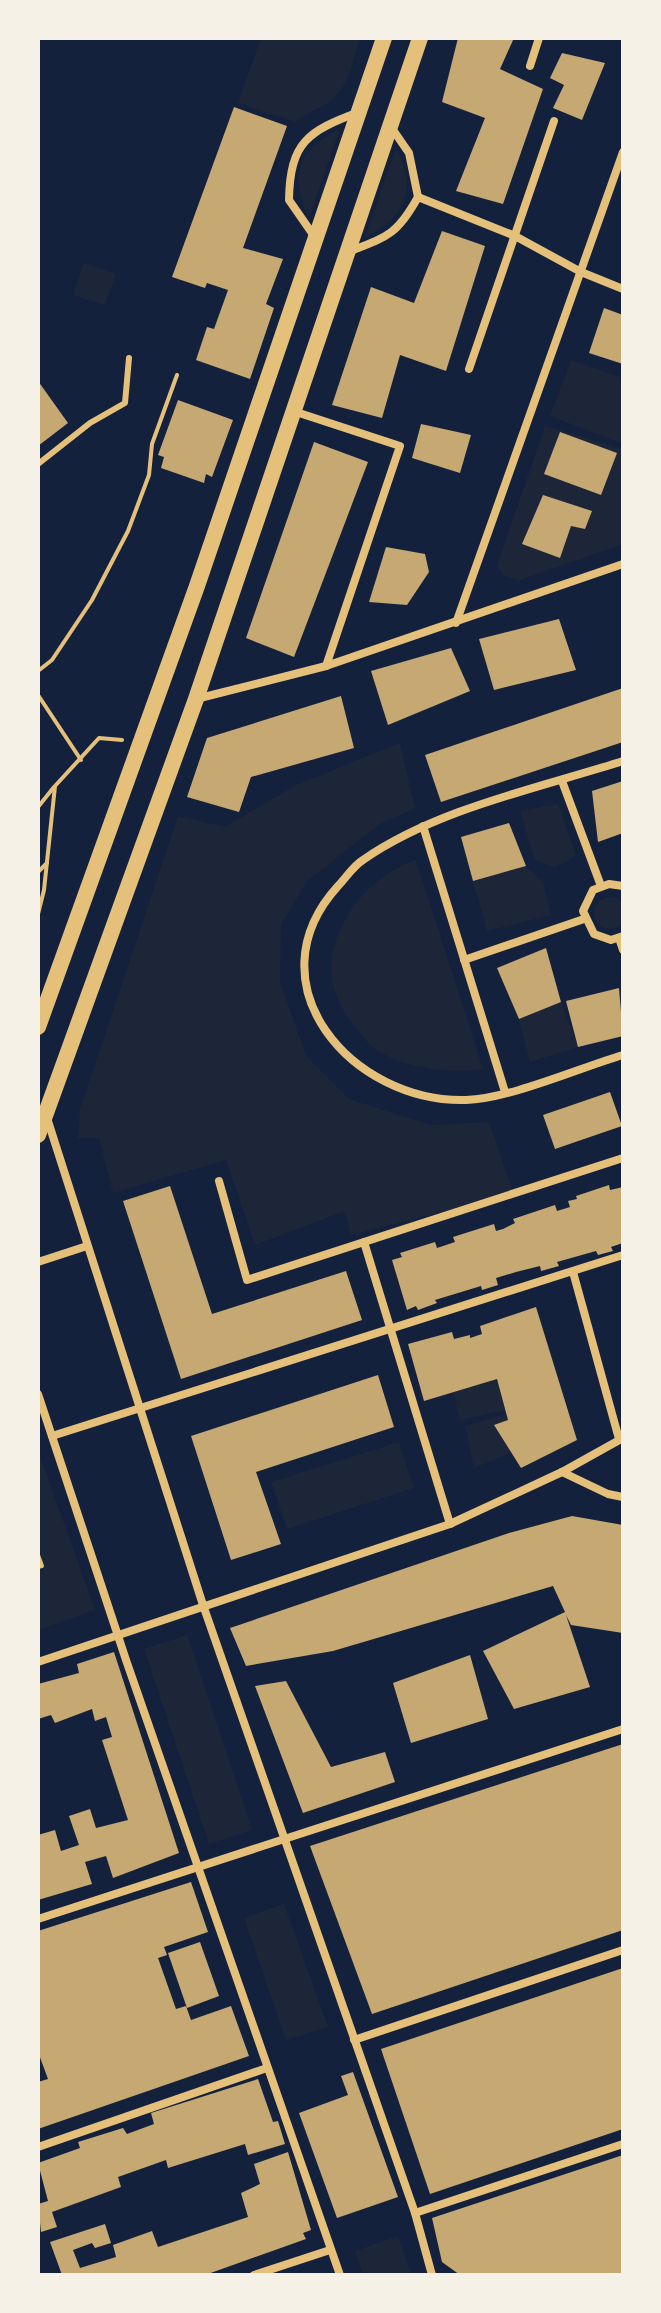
<svg xmlns="http://www.w3.org/2000/svg" width="661" height="2313" font-family="'Golos Text',sans-serif">
	<style>
		.green { fill: #1d2539 }
		.building { fill: #c6a872 }
		.lines { fill: none; stroke-linecap: round; stroke-linejoin: round }
		.path { stroke: #e5c07b; stroke-width: 4 }
		.service { stroke: #e5c07b; stroke-width: 6 }
		.minor { stroke: #e5c07b; stroke-width: 8 }
		.secondary { stroke: #e5c07b; stroke-width: 16 }
	</style>
	<rect width="100%" height="100%" fill="#14213d"/>
	<g class="green">
		<path d="M261,38H360C353,59 349,89 329,102C318,109 307,113 296,122L238,103Z"/>
		<path d="M340,129L309,217C288,174 298,150 340,129Z"/>
		<path d="M396,149C418,189 405,218 365,237Z"/>
		<polygon points="84,263 116,274 105,305 73,295"/>
		<polygon points="571,360 623,378 623,444 550,416"/>
		<polygon points="545,426 623,449 623,544 520,580 504,576 497,566"/>
		<polygon points="400,743 415,808 380,824 307,881 281,925 280,981 306,1056 349,1099 431,1125 489,1122 514,1194 351,1235 345,1211 255,1245 226,1160 113,1193 99,1138 78,1138 80,1109 178,816 225,827 294,786"/>
		<polygon points="558,804 576,856 555,868 535,860 520,811"/>
		<path d="M416,860L483,1069C448,1073 408,1070 377,1050C369,1045 362,1035 356,1028C328,994 323,961 344,922C359,893 386,870 416,860Z"/>
		<polygon points="526,866 543,882 551,915 487,931 473,881"/>
		<circle cx="610" cy="913" r="16"/>
		<polygon points="561,1002 578,1047 530,1062 519,1019"/>
		<polygon points="497,1379 505,1410 460,1420 453,1392"/>
		<polygon points="506,1414 508,1420 494,1426 511,1453 474,1468 465,1426"/>
		<polygon points="399,1442 414,1488 287,1529 271,1482"/>
		<polygon points="38,1450 95,1610 38,1630"/>
		<polygon points="187,1635 252,1830 209,1844 144,1649"/>
		<polygon points="284,1904 328,2027 286,2040 244,1918"/>
		<polygon points="398,2236 411,2275 363,2275 355,2251"/>
	</g>
	<g class="building">
		<polygon points="458,38 514,38 500,69 543,89 503,204 456,191 485,118 442,102"/>
		<polygon points="562,53 605,63 582,120 553,108 564,85 550,78"/>
		<polygon points="234,107 287,126 243,248 283,259 266,304 274,308 250,379 196,360 207,327 214,329 228,290 207,283 205,288 172,277"/>
		<polygon points="442,231 485,246 446,371 400,355 382,418 332,405 371,287 414,303"/>
		<polygon points="604,308 623,315 623,364 589,353"/>
		<polygon points="38,381 68,423 38,446"/>
		<polygon points="178,400 233,420 212,477 206,474 204,483 161,468 164,457 158,455"/>
		<polygon points="421,424 471,435 460,473 412,458"/>
		<polygon points="560,432 617,453 601,495 544,474"/>
		<polygon points="314,442 368,462 294,657 246,638"/>
		<polygon points="543,495 592,511 585,529 571,526 560,558 522,544"/>
		<polygon points="386,547 425,554 429,572 407,605 369,602"/>
		<polygon points="559,619 576,670 494,690 479,639"/>
		<polygon points="451,648 470,691 388,725 371,671"/>
		<polygon points="623,688 623,742 441,802 425,755"/>
		<polygon points="341,696 354,748 251,777 239,812 187,797 207,738"/>
		<polygon points="623,781 623,833 598,842 592,791"/>
		<polygon points="509,823 526,866 473,881 461,837"/>
		<polygon points="546,948 561,1002 519,1019 497,968"/>
		<polygon points="619,988 623,1036 578,1047 566,1001"/>
		<polygon points="610,1092 622,1126 555,1149 543,1115"/>
		<polygon points="609,1185 610,1190 623,1187 623,1243 611,1247 613,1251 598,1255 596,1251 557,1262 559,1266 541,1271 540,1266 516,1272 496,1278 498,1285 482,1290 481,1286 435,1300 437,1303 418,1310 416,1306 407,1310 392,1260 402,1257 400,1253 435,1242 437,1248 455,1242 453,1237 494,1224 496,1231 503,1229 515,1223 513,1219 555,1205 557,1211 570,1207 568,1201 577,1199 576,1196"/>
		<polygon points="170,1186 212,1314 346,1271 362,1320 181,1379 123,1201"/>
		<polygon points="536,1307 577,1440 521,1468 494,1425 508,1420 497,1379 424,1401 408,1344 452,1332 454,1339 470,1335 470,1338 482,1334 480,1326"/>
		<polygon points="378,1375 394,1427 256,1472 281,1544 231,1560 191,1436"/>
		<polygon points="572,1516 623,1525 623,1633 571,1625 566,1615 590,1687 514,1709 483,1651 565,1612 553,1586 333,1651 246,1666 230,1628 509,1533"/>
		<polygon points="114,1652 179,1853 113,1878 106,1856 85,1862 92,1884 38,1900 38,1835 55,1830 61,1851 79,1845 69,1816 90,1809 96,1828 128,1820 102,1740 112,1737 106,1717 95,1721 92,1709 55,1723 51,1715 38,1719 38,1684 79,1673 77,1664"/>
		<polygon points="470,1655 488,1719 411,1743 393,1683"/>
		<polygon points="286,1681 331,1767 385,1752 395,1782 303,1813 255,1686"/>
		<polygon points="623,1744 623,1930 372,2014 310,1846"/>
		<polygon points="191,1882 208,1932 164,1947 167,1955 158,1958 176,2009 186,2006 191,2020 231,2006 249,2056 38,2129 38,2082 48,2079 38,2052 38,1931"/>
		<polygon points="200,1942 219,1996 187,2008 168,1953"/>
		<polygon points="623,1968 623,2129 430,2194 381,2049"/>
		<polygon points="353,2072 398,2197 337,2218 299,2113 348,2095 341,2076"/>
		<polygon points="258,2079 273,2122 278,2121 285,2144 248,2155 245,2144 168,2168 166,2160 118,2177 121,2187 52,2212 57,2227 41,2232 38,2204 48,2201 38,2163 80,2148 78,2142 123,2128 127,2134 154,2124 151,2113"/>
		<polygon points="288,2152 311,2230 303,2233 306,2239 205,2275 62,2275 50,2242 105,2224 111,2243 95,2248 92,2243 73,2250 80,2268 116,2257 113,2245 152,2231 158,2247 248,2217 241,2193 260,2184 254,2164"/>
		<polygon points="623,2155 623,2275 460,2275 442,2262 432,2218"/>
	</g>
	<g class="lines">
		<g class="path">
			<polyline points="38,671 52,660 92,600 128,531 149,475 152,444 177,375"/>
			<polyline points="38,695 81,760"/>
			<polyline points="38,807 54,787"/>
			<polyline points="38,872 47,863"/>
			<polyline points="38,914 44,890 55,786 99,738 122,740"/>
			<polyline points="38,1555 42,1566 38,1567"/>
		</g>
		<polyline class="service" points="38,464 90,423 125,403 129,358"/>
		<g class="minor">
			<polyline points="530,66 539,38"/>
			<polyline points="418,197 515,236 581,272 623,289"/>
			<path d="M314,236L289,200C290,142 308,131 359,112"/>
			<path d="M348,252C387,237 397,235 418,197L409,153L391,127"/>
			<polyline points="469,369 554,121"/>
			<polyline points="293,411 400,446 326,666 623,564"/>
			<polyline points="456,623 623,152"/>
			<polyline points="196,699 326,666"/>
			<path d="M623,761C539,788 436,809 363,860C353,866 346,878 338,886C249,984 352,1103 466,1100C509,1099 579,1068 623,1055"/>
			<polyline points="562,781 601,886"/>
			<polyline points="423,826 505,1092"/>
			<polyline points="623,886 609,884 593,890 583,911 594,934 611,940 623,936"/>
			<polyline points="619,938 623,950"/>
			<polyline points="464,960 584,919"/>
			<polyline points="47,1118 203,1605 415,2213 432,2275"/>
			<polyline points="219,1181 247,1280 623,1158"/>
			<polyline points="364,1242 450,1524"/>
			<polyline points="38,1262 87,1246"/>
			<polyline points="573,1272 619,1439"/>
			<polyline points="38,1394 126,1660 340,2275"/>
			<polyline points="52,1436 623,1255"/>
			<polyline points="562,1472 608,1494 623,1497"/>
			<polyline points="38,1662 450,1524 562,1472 623,1438"/>
			<polyline points="38,1919 623,1729"/>
			<polyline points="354,2040 623,1950"/>
			<polyline points="38,2147 267,2068"/>
			<polyline points="415,2213 623,2144"/>
			<polyline points="254,2275 330,2250"/>
		</g>
		<g class="secondary">
			<polyline points="38,1027 197,586 384,38"/>
			<polyline points="38,1135 196,699 420,38"/>
		</g>
	</g>
	<rect width="661" height="2313" fill="none" stroke="#f6f1e7" stroke-width="80"/>
</svg>
